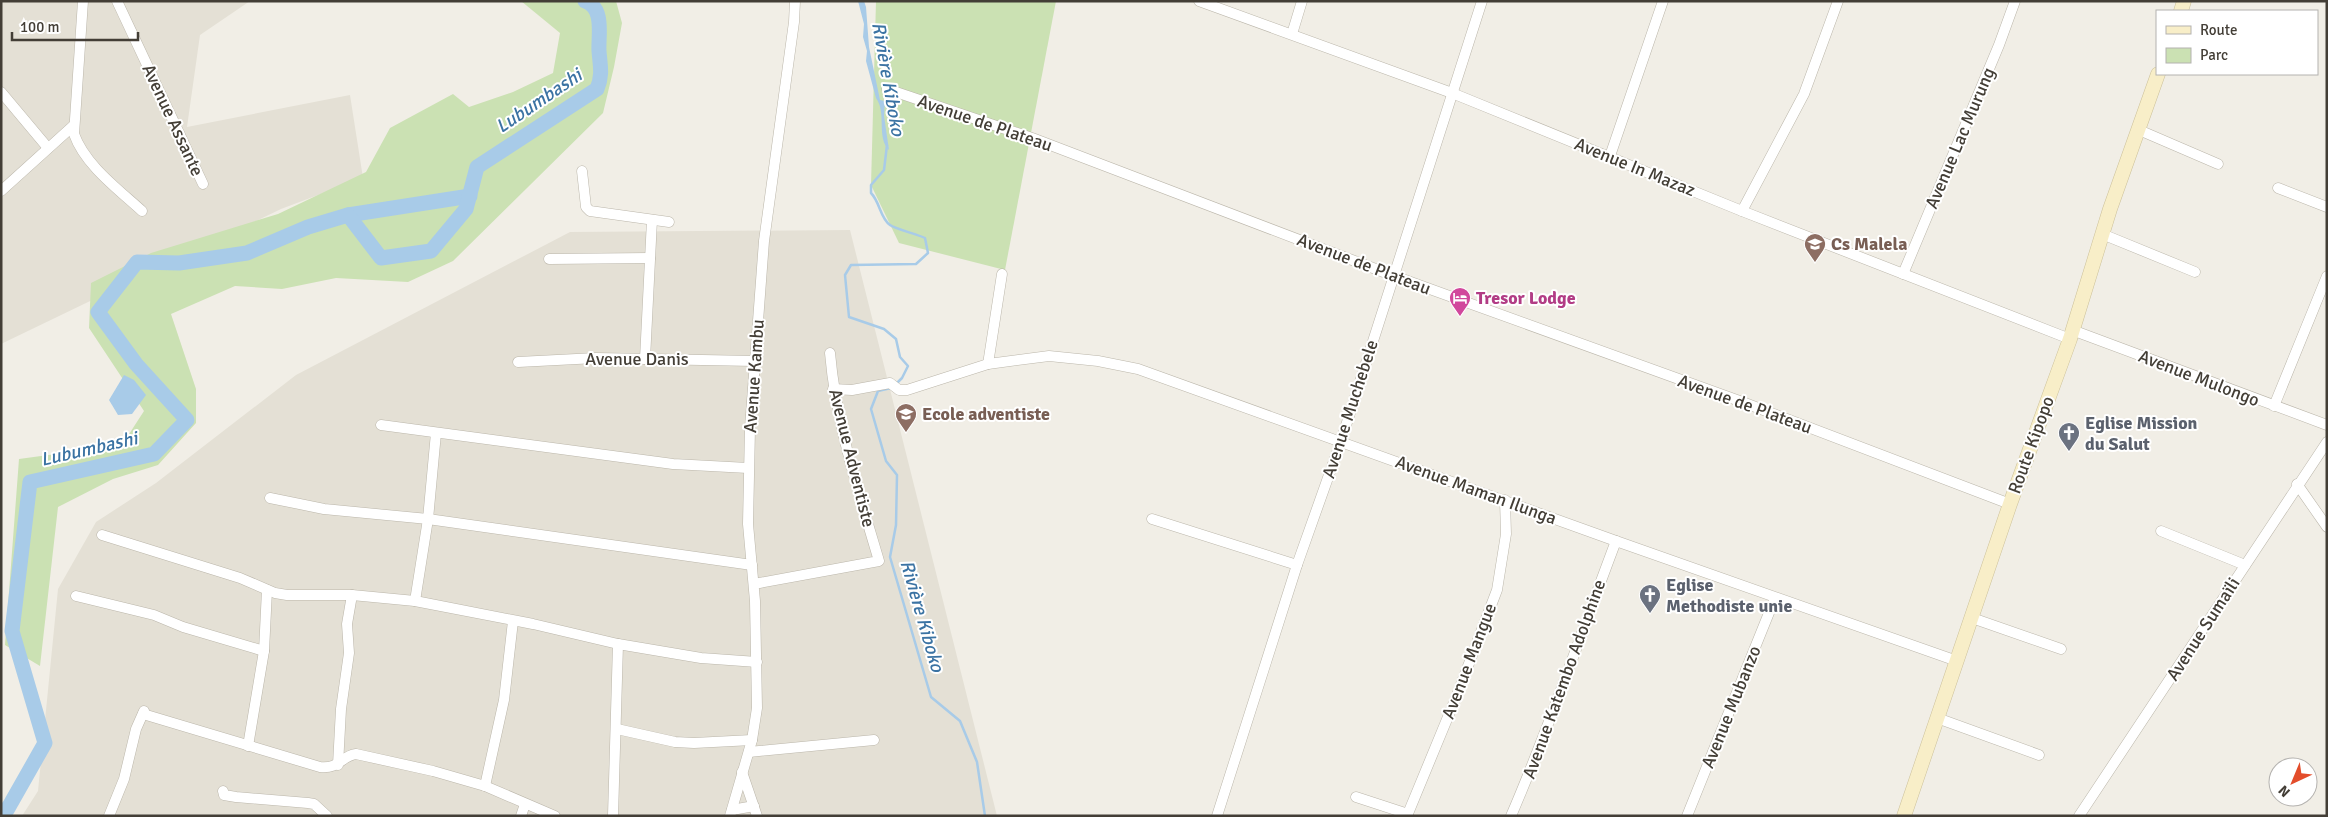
<svg xmlns="http://www.w3.org/2000/svg" width="2328" height="817" font-family="Signika,sans-serif">
	<style>
		.residential { fill: #e4e0d5 }
		.green { fill: #cbe1b3 }
		.water { fill: #a8cbe8 }
		.lines { fill: none; stroke-linecap: round; stroke-linejoin: round }
		.stream { stroke: #a8cbe8; stroke-width: 2.5 }
		.river { stroke: #a8cbe8; stroke-width: 15 }
		.street-casing { stroke: #bbb6aa; stroke-width: 11 }
		.secondary-casing { stroke: #ccc19a; stroke-width: 15 }
		.street { stroke: #fff; stroke-width: 10 }
		.secondary { stroke: #f8eec8; stroke-width: 14 }
		.labels { text-anchor: middle; dominant-baseline: central; stroke-width: 4; stroke-linejoin: round; paint-order: stroke }
		.street-label { font-size: 18px; fill: #433e36; stroke: #fff }
		.education-label { font-size: 18px; font-weight: bold; fill: #785e54; stroke: #fff; text-anchor: start }
		.hotel-label { font-size: 18px; font-weight: bold; fill: #b23c85; stroke: #fff; text-anchor: start }
		.worship-label { font-size: 18px; font-weight: bold; fill: #5b616d; stroke: #fff; text-anchor: start }
		.water-label { font-size: 19px; font-style: italic; fill: #3b73a3; stroke: #fff }
	</style>
	<rect width="100%" height="100%" fill="#f1eee6"/>
	<g class="residential">
		<polygon points="1,1 250,1 200,35 187,127 350,95 363,178 281,209 1,344"/>
		<polygon points="850,230 997,816 22,816 38,791 58,589 96,522 156,483 296,375 570,232"/>
	</g>
	<g class="green">
		<polygon points="521,1 616,1 622,23 614,67 603,113 453,261 408,282 336,278 282,289 235,286 171,314 196,389 196,423 158,465 113,479 58,507 40,666 5,645 19,459 122,445 144,411 89,328 91,283 151,253 278,214 366,172 390,128 453,94 469,107 513,92 553,73 560,33"/>
		<polygon points="876,1 1056,1 1005,270 899,243 871,185"/>
	</g>
	<g class="water">
		<path d="M858,1H864L866,7L869,47L880,100L885,101L884,116L889,150C876,137 887,113 876,98L866,61L867,51L863,37L864,24Z"/>
		<polygon points="124,375 134,380 146,395 132,414 118,415 109,400"/>
	</g>
	<g class="lines">
		<g class="stream">
			<path d="M887,145L884,170L871,185V193C880,202 880,218 890,225C895,229 917,234 925,238L928,253L916,264L851,265L845,275L849,317L884,329L896,339L900,357L908,366L902,378L895,385"/>
			<polyline points="891,388 878,391 871,409 886,461 897,475 896,525 890,557 931,697 960,721 977,762 985,816"/>
		</g>
		<g class="river">
			<polyline points="348,215 470,196"/>
			<path d="M1,810H7L45,743L12,631L30,482L154,454L187,420L136,364L98,312L137,262L179,263L247,253L308,227L348,215L381,258L431,251L466,209L477,167L597,89C603,75 600,65 599,51C598,36 605,8 585,1"/>
		</g>
		<g class="street-casing">
			<g id="street">
				<path d="M83,1L74,134C85,165 118,189 142,211"/>
				<polyline points="117,1 203,184"/>
				<polyline points="1199,1 1452,93 1742,211 2070,339"/>
				<polyline points="1292,34 1302,1"/>
				<polyline points="887,89 1032,138 1394,276 1745,403 2010,504"/>
				<polyline points="1,92 48,148"/>
				<polyline points="2139,130 2218,164"/>
				<polyline points="1610,156 1663,1"/>
				<polyline points="582,171 586,207 590,211 669,222"/>
				<polyline points="2278,188 2327,207"/>
				<polyline points="1,191 73,126"/>
				<polyline points="1742,211 1804,94 1838,1"/>
				<polyline points="2102,234 2195,272"/>
				<polyline points="549,259 650,258"/>
				<polyline points="1903,274 1999,45 2015,1"/>
				<polyline points="2072,330 2327,425"/>
				<polyline points="645,359 652,220"/>
				<polyline points="518,362 596,358 755,361"/>
				<polyline points="988,364 1002,274"/>
				<polyline points="833,389 852,390 890,383 899,390 907,390 988,364 1049,356 1098,361 1138,369 1616,541 1957,661"/>
				<polyline points="2274,406 2327,276"/>
				<polyline points="381,425 673,464 748,468"/>
				<polyline points="2297,484 2327,527"/>
				<polyline points="270,498 324,509 428,519 752,565"/>
				<polyline points="1152,519 1297,565"/>
				<polyline points="2161,531 2245,565"/>
				<polyline points="102,535 240,578 275,593 287,595 352,595 415,601 533,624 618,644 701,658 757,662"/>
				<path d="M754,584L879,561C859,493 836,424 830,353"/>
				<polyline points="76,596 154,615 183,627 264,651"/>
				<polyline points="415,601 428,519 436,433"/>
				<polyline points="1972,618 2061,649"/>
				<path d="M143,714L320,767C340,769 341,756 356,754L433,771L485,786L555,816"/>
				<polyline points="1937,718 2039,755"/>
				<polyline points="617,729 675,742 694,743 752,740"/>
				<polyline points="248,746 264,651 267,590"/>
				<polyline points="749,752 874,740"/>
				<polyline points="338,765 341,709 349,653 347,624 352,595"/>
				<polyline points="742,772 757,816"/>
				<polyline points="485,786 504,700 513,621"/>
				<polyline points="223,791 224,795 236,797 308,803 314,804 327,816"/>
				<polyline points="1356,797 1408,814"/>
				<polyline points="732,810 754,806"/>
				<polyline points="109,816 124,779 136,729 144,711"/>
				<polyline points="521,816 525,804"/>
				<polyline points="613,816 618,644"/>
				<polyline points="730,816 752,740 757,708 755,601 748,524 750,428 764,241 794,22 795,1"/>
				<polyline points="1217,816 1297,565 1341,441 1482,1"/>
				<polyline points="1407,816 1457,695 1497,590 1506,534 1505,500"/>
				<path d="M1511,816C1550,726 1581,633 1616,541"/>
				<polyline points="1687,816 1775,598"/>
				<polyline points="2079,816 2327,442"/>
			</g>
		</g>
		<g class="secondary-casing">
			<g id="secondary">
				<polyline points="2181,11 2184,1"/>
				<polyline points="1904,816 2010,504 2070,339 2110,209 2158,74"/>
			</g>
		</g>
		<use href="#street" class="street"/>
		<use href="#secondary" class="secondary"/>
	</g>
	<defs>
		<g id="school-pin" transform="scale(1.125)"><path d="M0 17L-7.5 6A9.5 9.5 0 1 1 7.5 6Z" fill="#8d6e63" stroke="#fff"/><path d="M0-5L7-2L0 1L-7-2ZM-4 1L0 2.5L4 1V4Q0 6-4 4Z" fill="#fff"/></g>
		<g id="hotel-pin" transform="scale(1.125)"><path d="M0 17L-7.5 6A9.5 9.5 0 1 1 7.5 6Z" fill="#d1479c" stroke="#fff"/><path d="M-6-4.5h1.5V1H6V5H4.5V3h-9V5H-6ZM-4 0a1.8 1.8 0 1 1 3.6 0ZM.5 0V-2.5h3Q6-2.5 6 0Z" fill="#fff"/></g>
		<g id="church-pin" transform="scale(1.125)"><path d="M0 17L-7.5 6A9.5 9.5 0 1 1 7.5 6Z" fill="#6b7280" stroke="#fff"/><path d="M-1.2-6h2.4v3.5h3.3v2.4h-3.3V6h-2.4V-.1h-3.3v-2.4h3.3Z" fill="#fff"/></g>
	</defs>
	<g fill-rule="evenodd">
		<use href="#school-pin" x="1815" y="244"/>
		<use href="#hotel-pin" x="1460" y="298"/>
		<use href="#school-pin" x="906" y="414"/>
		<use href="#church-pin" x="2069" y="433"/>
		<use href="#church-pin" x="1650" y="595"/>
	</g>
	<g class="labels">
		<g class="street-label">
			<text transform="translate(173 120) rotate(65)">Avenue Assante</text>
			<text transform="translate(985 123) rotate(19)">Avenue de Plateau</text>
			<text transform="translate(1960 138) rotate(-67)">Avenue Lac Murung</text>
			<text transform="translate(1635 167) rotate(22)">Avenue In Mazaz</text>
			<text transform="translate(1364 264) rotate(21)">Avenue de Plateau</text>
			<text x="637" y="359">Avenue Danis</text>
			<text transform="translate(754 376) rotate(-86)">Avenue Kambu</text>
			<text transform="translate(2199 378) rotate(21)">Avenue Mulongo</text>
			<text transform="translate(1745 404) rotate(20)">Avenue de Plateau</text>
			<text transform="translate(1350 409) rotate(-72)">Avenue Muchebele</text>
			<text transform="translate(2031 445) rotate(-70)">Route Kipopo</text>
			<text transform="translate(852 458) rotate(76)">Avenue Adventiste</text>
			<text transform="translate(1476 490) rotate(20)">Avenue Maman Ilunga</text>
			<text transform="translate(2203 629) rotate(-57)">Avenue Sumaïli</text>
			<text transform="translate(1469 661) rotate(-69)">Avenue Mangue</text>
			<text transform="translate(1564 679) rotate(-70)">Avenue Katembo Adolphine</text>
			<text transform="translate(1731 707) rotate(-68)">Avenue Mubanzo</text>
		</g>
		<g class="education-label">
			<text x="1831" y="244">Cs Malela</text>
			<text x="922" y="414">Ecole adventiste</text>
		</g>
		<g class="hotel-label">
			<text x="1476" y="298">Tresor Lodge</text>
		</g>
		<g class="worship-label">
			<text x="2085" y="423">Eglise Mission<tspan x="2085" dy="21">du Salut</tspan></text>
			<text x="1666" y="585">Eglise<tspan x="1666" dy="21">Methodiste unie</tspan></text>
		</g>
		<g class="water-label">
			<text transform="translate(888 79) rotate(80)">Rivière Kiboko</text>
			<text transform="translate(539 101) rotate(-34)">Lubumbashi</text>
			<text transform="translate(89 449) rotate(-13)">Lubumbashi</text>
			<text transform="translate(922 616) rotate(74)">Rivière Kiboko</text>
		</g>
	</g>
	<rect width="2328" height="817" fill="none" stroke="#433e36" stroke-width="5"/>
	<rect x="2156" y="10" width="162" height="65" fill="#ffffff" stroke="#b4b2af"/>
	<rect x="2166" y="26" width="25" height="8" fill="#f8eec8" stroke="#b4b2af"/>
	<text x="2200" y="35" font-size="15" fill="#433e36">Route</text>
	<rect x="2166" y="48" width="25" height="15" fill="#cbe1b3" stroke="#b4b2af"/>
	<text x="2200" y="60" font-size="15" fill="#433e36">Parc</text>
	<g transform="translate(2293 782) rotate(224)"><circle r="24" fill="#ffffff" stroke="#b4b2af"/>
	<path d="M0-4L9 19L0 12L-9 19Z" fill="#e34d2b"/>
	<text y="-8" font-size="14" font-weight="bold" text-anchor="middle" fill="#433e36">N</text>
	</g>
	<path d="M12 32v8h126v-8" fill="none" stroke="#433e36" stroke-width="2.5"/>
	<text x="20" y="32" font-size="15" fill="#433e36" stroke="#ffffff" stroke-width="4" paint-order="stroke">100 m</text>
</svg>
